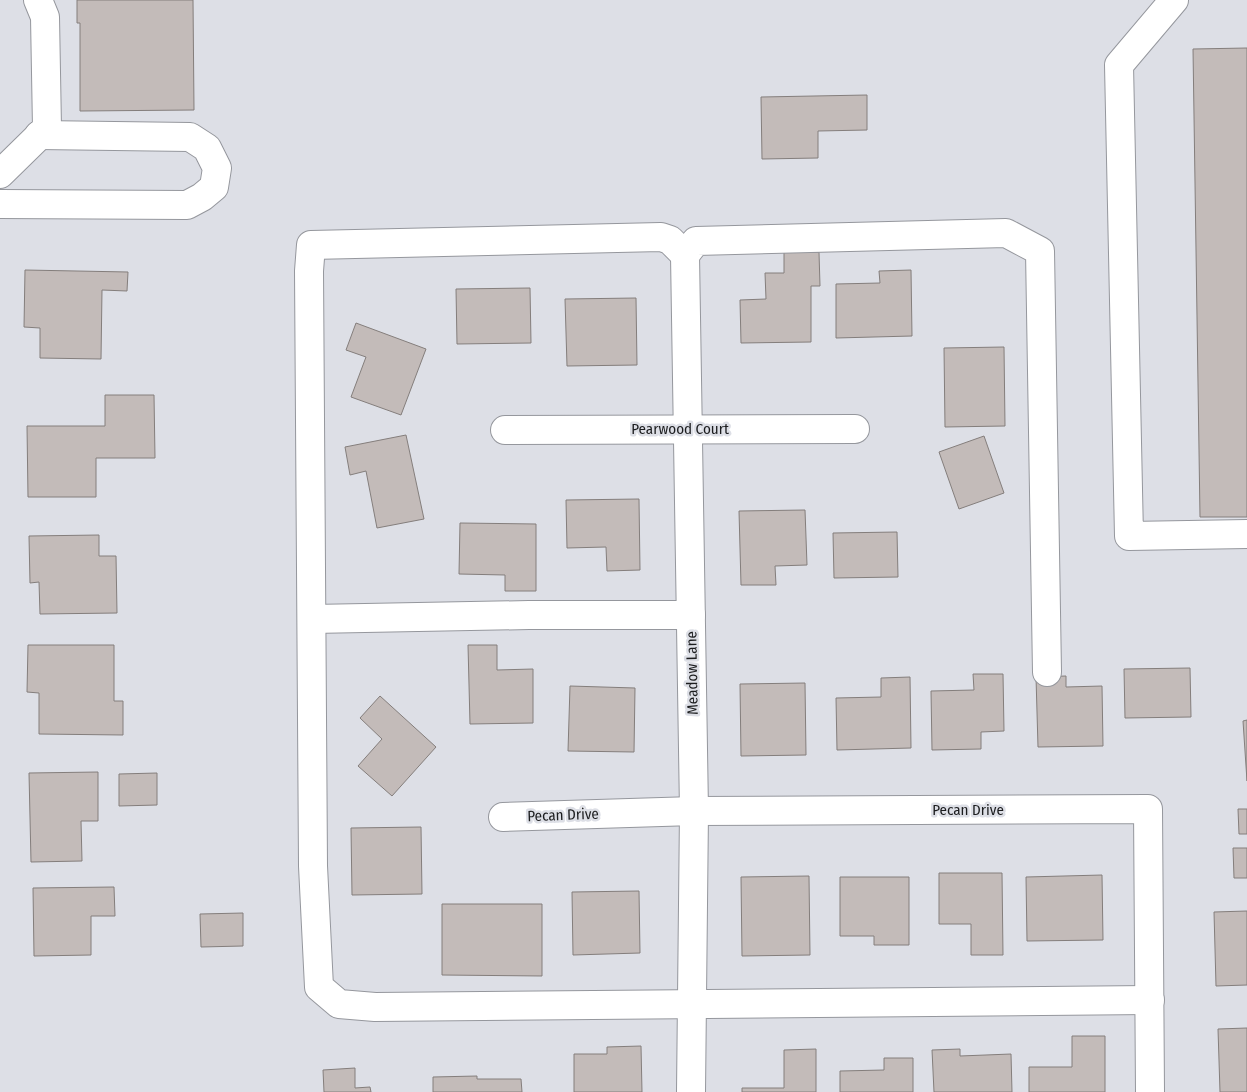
<svg xmlns="http://www.w3.org/2000/svg" width="1247" height="1092" font-family="'Fira Sans Condensed',sans-serif">
	<style>
		.building { fill: #c3bbb9; stroke: #847e7c }
		.lines { fill: none; stroke-linecap: round; stroke-linejoin: round }
		.minor-casing { stroke: #95979d; stroke-width: 30 }
		.minor { stroke: #fff; stroke-width: 28 }
		.labels { text-anchor: middle; dominant-baseline: central; stroke-width: 5; stroke-linejoin: round; paint-order: stroke }
		.street-label { font-size: 15px; fill: #1c1d1f; stroke: #dddfe6 }
	</style>
	<rect width="100%" height="100%" fill="#dddfe6"/>
	<g class="building">
		<polygon points="77,0 193,0 194,110 80,111 80,23 77,23"/>
		<polygon points="1247,48 1247,517 1200,517 1193,49"/>
		<polygon points="867,95 867,130 818,131 818,158 762,159 761,97"/>
		<polygon points="784,252 819,252 820,286 811,286 811,342 741,343 740,300 766,299 765,273 784,273"/>
		<polygon points="25,270 128,272 127,291 102,290 101,359 40,358 40,328 24,327"/>
		<polygon points="911,270 912,336 836,338 836,284 880,283 879,271"/>
		<polygon points="530,288 531,343 457,344 456,289"/>
		<polygon points="636,298 637,365 567,366 565,299"/>
		<polygon points="356,323 426,349 401,415 351,397 366,357 346,350"/>
		<polygon points="1004,347 1005,426 945,427 944,348"/>
		<polygon points="105,395 154,395 155,458 96,458 96,497 28,497 27,426 105,426"/>
		<polygon points="406,435 424,519 377,528 366,471 350,475 345,447"/>
		<polygon points="984,436 1004,493 959,509 939,452"/>
		<polygon points="639,499 640,570 607,571 606,547 567,548 566,500"/>
		<polygon points="805,510 807,565 775,566 776,585 741,585 739,511"/>
		<polygon points="460,523 536,524 536,591 505,591 505,575 459,574"/>
		<polygon points="897,532 898,577 834,578 833,533"/>
		<polygon points="99,535 99,556 116,556 117,613 40,614 39,582 30,583 29,536"/>
		<polygon points="28,645 114,645 114,701 123,701 123,735 39,734 39,693 27,692"/>
		<polygon points="468,645 497,645 497,670 533,669 533,723 470,724"/>
		<polygon points="1190,668 1191,717 1125,718 1124,669"/>
		<polygon points="973,674 1003,674 1004,731 981,732 981,749 932,750 931,691 974,690"/>
		<polygon points="1066,676 1066,687 1102,686 1103,746 1038,747 1036,677"/>
		<polygon points="910,677 911,748 837,750 836,698 881,697 881,678"/>
		<polygon points="805,683 806,755 741,756 740,684"/>
		<polygon points="570,686 635,688 634,752 568,751"/>
		<polygon points="380,696 436,747 392,796 358,766 382,739 360,718"/>
		<polygon points="1247,720 1247,781 1243,721"/>
		<polygon points="98,772 98,821 81,821 82,861 31,862 29,773"/>
		<polygon points="157,773 157,805 119,806 119,774"/>
		<polygon points="1238,809 1247,809 1247,834 1239,834"/>
		<polygon points="421,827 422,894 352,895 351,828"/>
		<polygon points="1233,848 1247,848 1247,878 1234,878"/>
		<polygon points="939,873 1002,873 1003,955 971,955 971,924 939,924"/>
		<polygon points="1102,875 1103,940 1027,941 1026,877"/>
		<polygon points="809,876 810,955 742,956 741,877"/>
		<polygon points="840,877 909,877 909,945 874,945 874,936 840,936"/>
		<polygon points="114,887 115,916 91,916 91,955 34,956 33,888"/>
		<polygon points="639,891 640,953 573,955 572,892"/>
		<polygon points="442,904 542,904 542,976 442,975"/>
		<polygon points="1247,911 1247,985 1216,986 1214,912"/>
		<polygon points="243,913 243,946 201,947 200,914"/>
		<polygon points="1247,1028 1247,1092 1220,1092 1218,1029"/>
		<polygon points="1072,1036 1105,1036 1105,1092 1029,1092 1029,1067 1072,1067"/>
		<polygon points="641,1046 642,1092 574,1092 574,1054 607,1054 607,1047"/>
		<polygon points="816,1049 816,1092 742,1092 742,1088 784,1088 784,1050"/>
		<polygon points="960,1049 960,1056 1011,1054 1012,1092 934,1092 932,1050"/>
		<polygon points="884,1058 913,1058 913,1092 840,1092 840,1071 884,1070"/>
		<polygon points="355,1068 355,1088 370,1087 371,1092 324,1092 323,1070"/>
		<polygon points="477,1076 477,1079 521,1079 522,1092 433,1092 433,1077"/>
	</g>
	<g class="lines">
		<g class="minor-casing">
			<g id="minor">
				<polyline points="1174,0 1119,65 1129,536 1247,534"/>
				<polyline points="0,174 47,128 45,17 38,0"/>
				<polyline points="0,204 187,205 202,197 214,187 217,168 207,148 190,137 39,135"/>
				<polyline points="685,255 670,240 661,237 311,245 309,271 313,866 319,987 339,1004 375,1007 1150,1000"/>
				<polyline points="685,255 694,811 691,1092"/>
				<polyline points="685,255 696,241 1006,233 1040,251 1047,672"/>
				<polyline points="505,430 855,429"/>
				<polyline points="312,619 529,615 691,615"/>
				<polyline points="503,817 694,811 1148,809 1150,1092"/>
			</g>
		</g>
		<use href="#minor" class="minor"/>
	</g>
	<g class="labels">
		<g class="street-label">
			<text x="680" y="429">Pearwood Court</text>
			<text transform="translate(692 673) rotate(-91)">Meadow Lane</text>
			<text x="968" y="810">Pecan Drive</text>
			<text transform="translate(563 815) rotate(-2)">Pecan Drive</text>
		</g>
	</g>
</svg>
